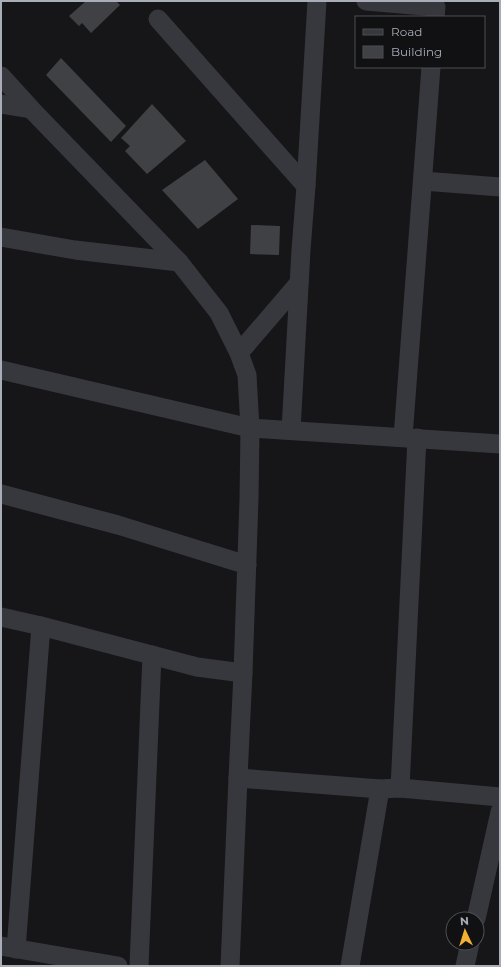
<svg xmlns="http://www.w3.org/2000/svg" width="501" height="967" font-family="Montserrat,sans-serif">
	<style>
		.building { fill: #404145 }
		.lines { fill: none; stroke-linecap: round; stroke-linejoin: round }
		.minor { stroke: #37383d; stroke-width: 19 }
	</style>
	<rect width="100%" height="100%" fill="#161618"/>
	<g class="building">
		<polygon points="86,1 116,1 120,5 91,33 82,23 79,26 69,16"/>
		<polygon points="61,58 126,126 111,142 46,75"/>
		<polygon points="152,104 186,141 147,174 125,151 130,146 121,138"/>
		<polygon points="205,160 238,199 198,229 162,190"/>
		<polygon points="251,225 280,226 279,255 250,254"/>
	</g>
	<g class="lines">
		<g class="minor">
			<polyline points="366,1 436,7 435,17"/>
			<polyline points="158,19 306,186"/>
			<polyline points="1,76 31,109 179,262 219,313 239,353 247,375 250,428 249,499 243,673 238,778 230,966"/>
			<polyline points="1,104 31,109"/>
			<polyline points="423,181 500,187"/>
			<polyline points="1,237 75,250 179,262"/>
			<polyline points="239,353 299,283"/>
			<polyline points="1,370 250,428 500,444"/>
			<polyline points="291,430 301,250 306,186 317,1"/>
			<polyline points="403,437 431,67"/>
			<polyline points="1,494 118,525 247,565"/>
			<polyline points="1,617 41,626 197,667 243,673"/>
			<polyline points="238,778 380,789 400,788 500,797"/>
			<polyline points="400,788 417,438"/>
			<polyline points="476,919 500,812"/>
			<polyline points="1,946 118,966"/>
			<polyline points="16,949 41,626"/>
			<polyline points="139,966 152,655"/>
			<polyline points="350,966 380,789"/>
			<polyline points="465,966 470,943"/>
		</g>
	</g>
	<rect width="501" height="967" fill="none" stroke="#a8adb8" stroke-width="4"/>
	<rect x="355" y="16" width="130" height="52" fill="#111113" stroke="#4d4f55"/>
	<rect x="363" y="29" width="20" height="6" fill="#37383d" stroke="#4d4f55"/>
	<text x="391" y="36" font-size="12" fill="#a8adb8">Road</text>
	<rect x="363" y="46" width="20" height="12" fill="#404145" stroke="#4d4f55"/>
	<text x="391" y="56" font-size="12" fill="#a8adb8">Building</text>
	<g transform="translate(465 931) rotate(356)"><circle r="19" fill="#111113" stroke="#4d4f55"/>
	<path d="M0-3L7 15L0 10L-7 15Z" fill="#f2b134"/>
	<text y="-6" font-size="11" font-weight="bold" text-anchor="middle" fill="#a8adb8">N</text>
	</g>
</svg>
